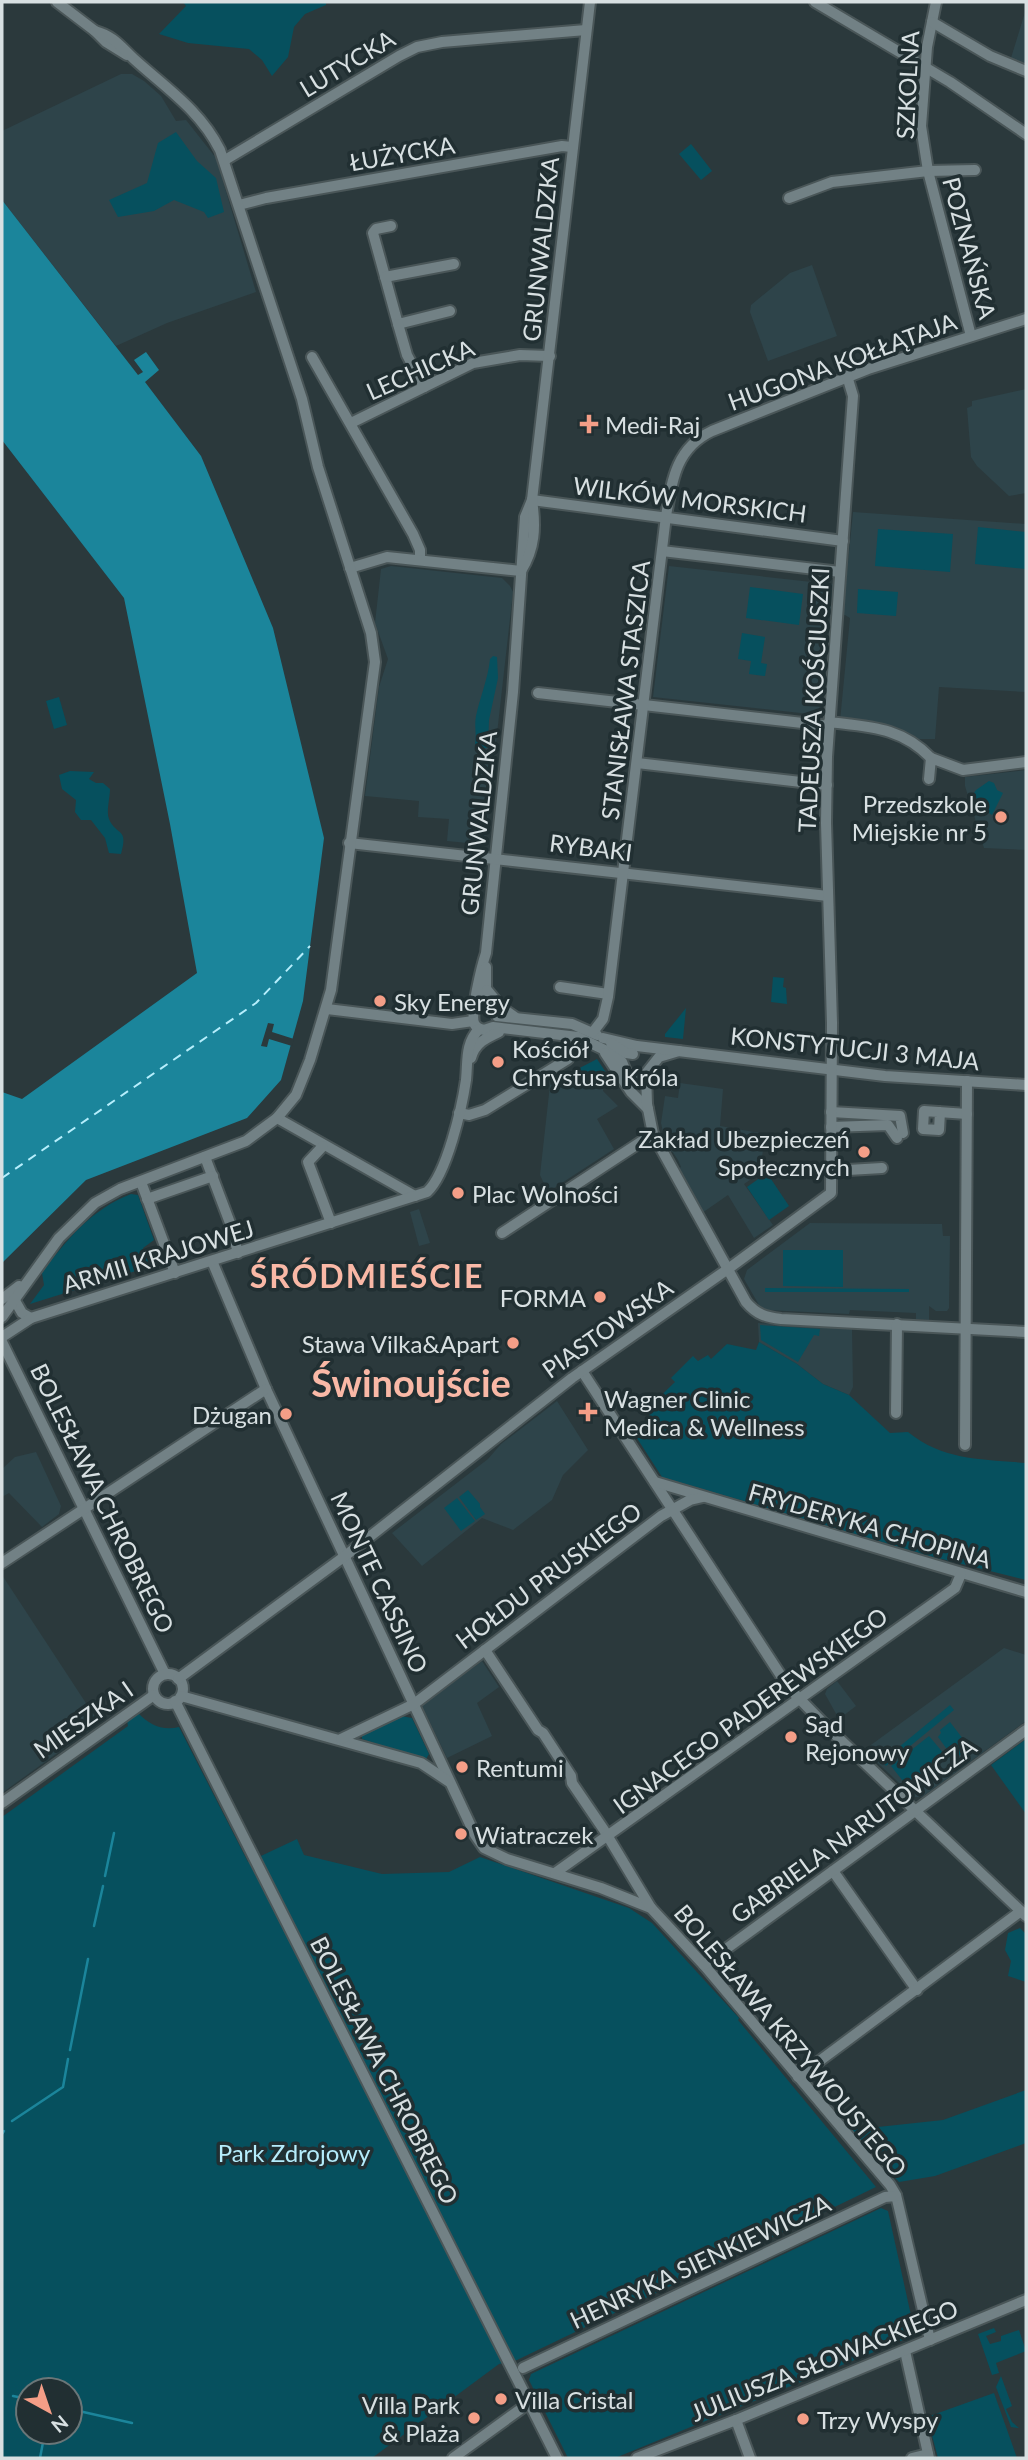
<svg xmlns="http://www.w3.org/2000/svg" width="1028" height="2460" font-family="Lato,sans-serif">
	<style>
		.built { fill: #2e444a }
		.green { fill: #06505e; fill-rule: evenodd }
		.water { fill: #1b859b }
		.pier { fill: #2b393c }
		.lines { fill: none; stroke-linecap: round; stroke-linejoin: round }
		.stream { stroke: #1b859b; stroke-width: 2.5 }
		.ferry { stroke: #b6eefc; stroke-width: 2; stroke-dasharray: 9 7; stroke-linecap: butt }
		.minor-casing { stroke: #4a5658; stroke-width: 14 }
		.minor { stroke: #728185; stroke-width: 10 }
		.poi-dot { fill: #f49e87; stroke: #212f32; stroke-width: 2.5 }
		.labels { text-anchor: middle; dominant-baseline: central; stroke-width: 7; stroke-linejoin: round; paint-order: stroke }
		.street-label { font-size: 24px; fill: #d8e0e2; stroke: #212f32 }
		.poi-label { font-size: 24px; fill: #d8e0e2; stroke: #212f32; text-anchor: start }
		.park-label { font-size: 24px; fill: #b5ecfb; stroke: #212f32 }
		.district-label { font-size: 32px; font-weight: bold; letter-spacing: 2px; fill: #f9b8a6; stroke: #212f32 }
		.town-label { font-size: 38px; font-weight: bold; fill: #f9b8a6; stroke: #212f32 }
	</style>
	<rect width="100%" height="100%" fill="#2b393c"/>
	<g class="built">
		<polygon points="1026,9 1026,64 1011,58"/>
		<polygon points="121,74 132,74 144,81 161,96 176,121 186,120 216,158 256,292 167,323 116,346 2,200 2,131"/>
		<polygon points="812,265 837,336 768,361 750,312 751,305 790,273"/>
		<polygon points="1026,389 1026,493 1009,496 977,466 971,457 967,408 972,406 972,401"/>
		<polygon points="853,512 1026,524 1026,692 939,687 935,739 904,739 840,721 850,618 845,615 827,616 819,715 653,697 669,566 830,584 846,583"/>
		<polygon points="391,566 502,578 510,586 513,592 485,840 478,844 447,841 449,819 418,817 419,801 365,796 379,687 388,659 375,623 381,569"/>
		<polygon points="1026,770 1026,850 984,848 965,786 965,777"/>
		<polygon points="680,1083 723,1089 720,1126 765,1134 760,1173 744,1184 773,1225 754,1238 728,1195 702,1213 678,1169 681,1167 678,1160 672,1151 669,1153 667,1149 661,1123 665,1096 678,1098"/>
		<polygon points="550,1085 603,1088 603,1091 618,1106 597,1119 614,1149 548,1192 540,1175"/>
		<polygon points="419,1209 430,1243 419,1246 410,1212"/>
		<polygon points="810,1223 942,1224 943,1236 950,1236 949,1308 947,1311 936,1311 929,1306 929,1320 916,1319 916,1313 850,1310 849,1314 766,1310 759,1305 744,1279 747,1270"/>
		<polygon points="758,1323 852,1329 853,1387 849,1395 823,1384 797,1364 759,1342"/>
		<polygon points="557,1401 588,1450 563,1475 552,1500 513,1530 482,1518 422,1566 392,1533 488,1459 501,1444"/>
		<polygon points="36,1452 61,1506 59,1514 42,1527 9,1493 2,1497 2,1469 15,1457"/>
		<polygon points="2,1575 99,1723 2,1793"/>
		<polygon points="1004,1648 1026,1655 1026,1721 922,1797 914,1797 864,1750"/>
		<polygon points="482,1661 499,1687 477,1703 492,1736 447,1758 422,1706"/>
		<polygon points="837,1681 856,1706 839,1719 825,1694 827,1689"/>
	</g>
	<g class="green">
		<polygon points="183,2 326,2 326,5 305,14 294,27 288,57 272,76 262,60 249,49 188,43 159,34 186,6"/>
		<polygon points="176,132 197,161 216,178 224,212 208,218 204,212 174,200 154,211 118,217 109,200 147,183 158,143"/>
		<polygon points="691,144 712,171 701,180 679,154"/>
		<polygon points="978,527 1026,532 1026,569 975,564"/>
		<polygon points="878,529 953,534 950,572 875,566"/>
		<polygon points="750,587 803,594 799,625 746,618"/>
		<polygon points="858,589 898,592 896,616 857,613"/>
		<polygon points="742,633 765,637 761,663 767,664 765,676 749,674 751,661 738,659"/>
		<path d="M493,656L497,657L498,678L489,720L488,747L481,750L475,744C477,734 474,726 476,716C480,697 488,679 490,659Z"/>
		<polygon points="59,697 67,725 54,729 46,701"/>
		<path d="M70,771L94,772L89,779L96,783H103L110,789C110,798 106,811 109,819C116,836 129,827 121,854L109,853L105,838L91,820H81L75,812L76,800L62,789L59,775Z"/>
		<polygon points="989,781 994,783 997,790 1003,793 992,815 983,809 980,801 972,796 976,790"/>
		<polygon points="773,977 784,978 783,987 786,988 787,1004 771,1002"/>
		<polygon points="686,1008 683,1039 665,1037 665,1034"/>
		<path d="M597,1059L609,1077C597,1086 584,1081 571,1079L570,1073Z"/>
		<polygon points="767,1173 789,1206 769,1220 747,1187"/>
		<path d="M131,1194L138,1195L154,1240L143,1248L149,1263L142,1269L30,1304L44,1285L42,1273C67,1239 92,1209 131,1194Z"/>
		<polygon points="783,1250 843,1250 843,1287 783,1286"/>
		<polygon points="765,1288 909,1289 909,1292 765,1292"/>
		<polygon points="760,1325 820,1329 819,1336 814,1335 798,1362 761,1340"/>
		<path d="M759,1342L797,1364L823,1384L849,1395L890,1433L908,1432C944,1461 982,1459 1026,1463V1580L930,1556L662,1477L633,1432L650,1416L645,1411L675,1382L671,1378L693,1356L698,1361L708,1355L711,1359L727,1344L756,1350Z"/>
		<polygon points="468,1490 480,1504 480,1507 485,1514 476,1520 459,1497"/>
		<polygon points="457,1498 475,1521 461,1531 444,1508"/>
		<polygon points="950,1705 954,1710 886,1766 882,1761"/>
		<path d="M138,1713C150,1725 162,1731 179,1727L248,1862L297,1839L304,1855L382,1874L449,1872L480,1857L629,1908L652,1923L739,2018L738,2020L876,2187L517,2360L499,2364L372,2458H2V1817L128,1726L127,1720ZM28,2390H70V2432H28Z"/>
		<polygon points="401,1716 412,1718 429,1754 426,1759 362,1739 362,1735"/>
		<polygon points="950,1722 970,1748 954,1759 938,1737 941,1733 940,1730"/>
		<polygon points="929,1736 945,1755 907,1786 891,1766"/>
		<polygon points="1026,1739 1026,1814 991,1765"/>
		<polygon points="1020,1928 1026,1934 1026,1982 1008,1976 1011,1961 1005,1950 1008,1933"/>
		<polygon points="1026,2090 1026,2143 935,2176 899,2182 850,2130 943,2120"/>
		<polygon points="881,2208 888,2211 914,2329 913,2336 615,2458 568,2458 529,2380 531,2374"/>
		<polygon points="994,2328 996,2332 986,2336 990,2344 1001,2341 1001,2336 1019,2330 1026,2351 996,2363 999,2373 992,2375 978,2334"/>
		<polygon points="1001,2376 1012,2406 1006,2409 1012,2422 1019,2428 1011,2427 996,2387"/>
		<polygon points="994,2393 1017,2458 938,2458 927,2417"/>
	</g>
	<polygon class="water" points="2,200 138,375 143,372 134,360 146,352 159,370 145,382 201,456 273,628 324,838 303,1001 281,1080 247,1118 86,1180 2,1263 2,1092 22,1099 197,973 170,824 124,598 2,440"/>
	<polygon class="pier" points="268,1023 274,1024 272,1032 294,1039 292,1046 269,1039 267,1047 261,1046"/>
	<g class="lines">
		<g class="stream">
			<polyline points="105,1876 114,1833"/>
			<polyline points="94,1926 103,1886"/>
			<polyline points="70,2050 88,1959"/>
			<polyline points="12,2121 63,2087 68,2059"/>
			<polyline points="2,2134 4,2131"/>
			<polyline points="13,2396 28,2399"/>
			<polyline points="70,2409 132,2423"/>
			<polyline points="40,2458 45,2432"/>
		</g>
		<polyline class="ferry" points="2,1178 256,1003 310,946"/>
		<g class="minor-casing">
			<g id="minor">
				<polyline points="57,2 95,31 106,42 127,55"/>
				<polyline points="815,2 950,82 1026,134"/>
				<polyline points="936,2 927,47 921,126 928,171 971,336"/>
				<polyline points="932,22 990,56 1026,71"/>
				<polyline points="225,160 399,56 417,47 442,42 586,30"/>
				<polyline points="789,198 832,182 928,171 975,170"/>
				<polyline points="239,205 266,198 562,146 572,147"/>
				<polyline points="391,226 376,229 373,233 398,324 450,311"/>
				<polyline points="385,277 454,264"/>
				<polyline points="398,324 407,355 424,387"/>
				<polyline points="312,357 413,534 420,550 420,560"/>
				<polyline points="351,423 473,363 520,355 550,356"/>
				<path d="M532,500L525,517L513,692L486,953C482,965 469,1017 475,1025C478,1029 480,1029 484,1030L493,1027L578,1037L613,1054L622,1062L627,1074L636,1078L644,1076L659,1057L679,1051"/>
				<polyline points="532,500 843,541"/>
				<polyline points="662,551 840,572"/>
				<polyline points="350,568 387,557 521,571"/>
				<path d="M521,571C535,549 536,527 532,500L590,2"/>
				<polyline points="538,693 829,726"/>
				<path d="M829,722C870,727 901,727 931,758"/>
				<polyline points="637,763 827,785"/>
				<polyline points="929,779 931,758 963,770 1026,762"/>
				<polyline points="349,843 828,896"/>
				<polyline points="486,967 486,1000 497,1016"/>
				<polyline points="560,987 608,994"/>
				<polyline points="487,990 502,1008 515,1017"/>
				<polyline points="327,1009 452,1024 473,1021"/>
				<polyline points="497,1016 572,1024 597,1035"/>
				<path d="M593,1032L603,1019L608,997L666,516C672,480 676,448 712,431L868,369L1026,319"/>
				<polyline points="603,1038 637,1046 885,1076 1026,1085"/>
				<polyline points="611,1043 626,1053 633,1054"/>
				<polyline points="605,1053 631,1092 648,1109"/>
				<path d="M471,1058C475,1043 486,1038 499,1032"/>
				<path d="M646,1074L647,1104L653,1134L746,1302C757,1315 766,1317 781,1319L1026,1332"/>
				<polyline points="831,1112 900,1116 903,1133"/>
				<polyline points="940,1112 939,1130 923,1129 924,1111 967,1114"/>
				<polyline points="459,1113 469,1115 485,1110 568,1059"/>
				<polyline points="277,1118 415,1196"/>
				<polyline points="831,1127 888,1125 897,1138"/>
				<polyline points="323,1146 308,1162 331,1223"/>
				<polyline points="205,1157 230,1223 238,1253"/>
				<polyline points="831,1171 882,1168"/>
				<polyline points="141,1182 175,1273"/>
				<polyline points="147,1199 213,1176"/>
				<polyline points="502,1233 653,1134"/>
				<polyline points="212,1261 266,1389 475,1835 484,1848 507,1859 601,1888 651,1908 704,1965 890,2185 896,2195 930,2340"/>
				<polyline points="2,1299 19,1286"/>
				<polyline points="14,1299 22,1313 31,1318"/>
				<path d="M2,1317L59,1238L95,1203L120,1189L246,1141L277,1118L296,1095L310,1060L331,990L375,662L371,633L318,467L302,399L220,150C200,110 166,88 134,59C121,47 114,36 95,31"/>
				<path d="M2,1337L31,1318L427,1192C447,1174 462,1107 466,1080C468,1060 465,1044 479,1029"/>
				<polyline points="2,1342 165,1674"/>
				<polyline points="582,1371 789,1688 826,1726 1026,1916"/>
				<polyline points="896,1413 897,1324"/>
				<polyline points="965,1445 967,1081"/>
				<polyline points="655,1482 1026,1592"/>
				<polyline points="2,1563 266,1389"/>
				<polyline points="485,1650 538,1730 543,1733 571,1776 572,1783 604,1830 651,1908"/>
				<circle cx="168" cy="1689" r="15"/>
				<polyline points="178,1679 345,1556 572,1378 728,1269 831,1193 832,1023 826,823 827,757 853,396 847,376"/>
				<polyline points="181,1696 421,1763 448,1781"/>
				<polyline points="175,1701 557,2458"/>
				<polyline points="341,1739 414,1704 661,1516 690,1500 703,1497"/>
				<polyline points="2,1803 154,1695"/>
				<polyline points="833,1871 917,1990"/>
				<polyline points="555,1873 955,1588 961,1574"/>
				<polyline points="704,1965 1026,1730"/>
				<polyline points="798,2077 1021,1911"/>
				<polyline points="905,2351 929,2458"/>
				<polyline points="523,2368 885,2197 896,2196"/>
				<polyline points="736,2420 750,2458"/>
				<polyline points="453,2458 529,2403"/>
				<polyline points="637,2458 736,2420 1026,2300"/>
				<polyline points="912,2458 928,2454"/>
			</g>
		</g>
		<use href="#minor" class="minor"/>
	</g>
	<g class="poi-dot">
		<path d="M585.5 413.5h7v7h7v7h-7v7h-7v-7h-7v-7h7z"/>
		<circle cx="1001" cy="817" r="7"/>
		<circle cx="380" cy="1001" r="7"/>
		<circle cx="498" cy="1062" r="7"/>
		<circle cx="864" cy="1152" r="7"/>
		<circle cx="458" cy="1193" r="7"/>
		<circle cx="600" cy="1297" r="7"/>
		<circle cx="513" cy="1343" r="7"/>
		<path d="M584.5 1401.5h7v7h7v7h-7v7h-7v-7h-7v-7h7z"/>
		<circle cx="286" cy="1414" r="7"/>
		<circle cx="791" cy="1737" r="7"/>
		<circle cx="462" cy="1767" r="7"/>
		<circle cx="461" cy="1834" r="7"/>
		<circle cx="501" cy="2399" r="7"/>
		<circle cx="474" cy="2418" r="7"/>
		<circle cx="803" cy="2419" r="7"/>
	</g>
	<g class="labels">
		<g class="street-label">
			<text transform="translate(347 63) rotate(-31)">LUTYCKA</text>
			<text transform="translate(907 85) rotate(-87)">SZKOLNA</text>
			<text transform="translate(402 153) rotate(-10)">ŁUŻYCKA</text>
			<text transform="translate(970 248) rotate(75)">POZNAŃSKA</text>
			<text transform="translate(540 249) rotate(-84)">GRUNWALDZKA</text>
			<text transform="translate(842 361) rotate(-20)">HUGONA KOŁŁĄTAJA</text>
			<text transform="translate(420 369) rotate(-24)">LECHICKA</text>
			<text transform="translate(690 499) rotate(7)">WILKÓW MORSKICH</text>
			<text transform="translate(625 690) rotate(-83)">STANISŁAWA STASZICA</text>
			<text transform="translate(813 700) rotate(-87)">TADEUSZA KOŚCIUSZKI</text>
			<text transform="translate(478 823) rotate(-84)">GRUNWALDZKA</text>
			<text transform="translate(591 847) rotate(7)">RYBAKI</text>
			<text transform="translate(855 1048) rotate(6)">KONSTYTUCJI 3 MAJA</text>
			<text transform="translate(158 1256) rotate(-17)">ARMII KRAJOWEJ</text>
			<text transform="translate(607 1328) rotate(-35)">PIASTOWSKA</text>
			<text transform="translate(103 1498) rotate(64)">BOLESŁAWA CHROBREGO</text>
			<text transform="translate(870 1525) rotate(16)">FRYDERYKA CHOPINA</text>
			<text transform="translate(548 1575) rotate(-37)">HOŁDU PRUSKIEGO</text>
			<text transform="translate(380 1582) rotate(65)">MONTE CASSINO</text>
			<text transform="translate(750 1710) rotate(-36)">IGNACEGO PADEREWSKIEGO</text>
			<text transform="translate(83 1719) rotate(-35)">MIESZKA I</text>
			<text transform="translate(853 1830) rotate(-36)">GABRIELA NARUTOWICZA</text>
			<text transform="translate(791 2040) rotate(50)">BOLESŁAWA KRZYWOUSTEGO</text>
			<text transform="translate(385 2070) rotate(63)">BOLESŁAWA CHROBREGO</text>
			<text transform="translate(700 2261) rotate(-25)">HENRYKA SIENKIEWICZA</text>
			<text transform="translate(824 2360) rotate(-22)">JULIUSZA SŁOWACKIEGO</text>
		</g>
		<g class="poi-label">
			<text x="605" y="424">Medi-Raj</text>
			<text x="987" y="803" text-anchor="end">Przedszkole<tspan x="987" dy="28">Miejskie nr 5</tspan></text>
			<text x="394" y="1001">Sky Energy</text>
			<text x="512" y="1048">Kościół<tspan x="512" dy="28">Chrystusa Króla</tspan></text>
			<text x="850" y="1138" text-anchor="end">Zakład Ubezpieczeń<tspan x="850" dy="28">Społecznych</tspan></text>
			<text x="472" y="1193">Plac Wolności</text>
			<text x="586" y="1297" text-anchor="end">FORMA</text>
			<text x="499" y="1343" text-anchor="end">Stawa Vilka&amp;Apart</text>
			<text x="604" y="1398">Wagner Clinic<tspan x="604" dy="28">Medica &amp; Wellness</tspan></text>
			<text x="272" y="1414" text-anchor="end">Dżugan</text>
			<text x="805" y="1723">Sąd<tspan x="805" dy="28">Rejonowy</tspan></text>
			<text x="476" y="1767">Rentumi</text>
			<text x="475" y="1834">Wiatraczek</text>
			<text x="515" y="2399">Villa Cristal</text>
			<text x="460" y="2404" text-anchor="end">Villa Park<tspan x="460" dy="28">&amp; Plaża</tspan></text>
			<text x="817" y="2419">Trzy Wyspy</text>
		</g>
		<g class="park-label">
			<text x="294" y="2152">Park Zdrojowy</text>
		</g>
		<g class="district-label">
			<text x="367" y="1275">ŚRÓDMIEŚCIE</text>
		</g>
		<g class="town-label">
			<text x="411" y="1382">Świnoujście</text>
		</g>
	</g>
	<rect width="1028" height="2460" fill="none" stroke="#d8e0e2" stroke-width="7"/>
	<g transform="translate(49 2411) rotate(140)"><circle r="33" fill="#212f32" stroke="#6a7678" stroke-width="2"/>
	<path d="M0-5L12 26L0 18L-12 26Z" fill="#f49e87"/>
	<text y="-10" font-size="19" font-weight="bold" text-anchor="middle" fill="#d8e0e2">N</text>
	</g>
</svg>
